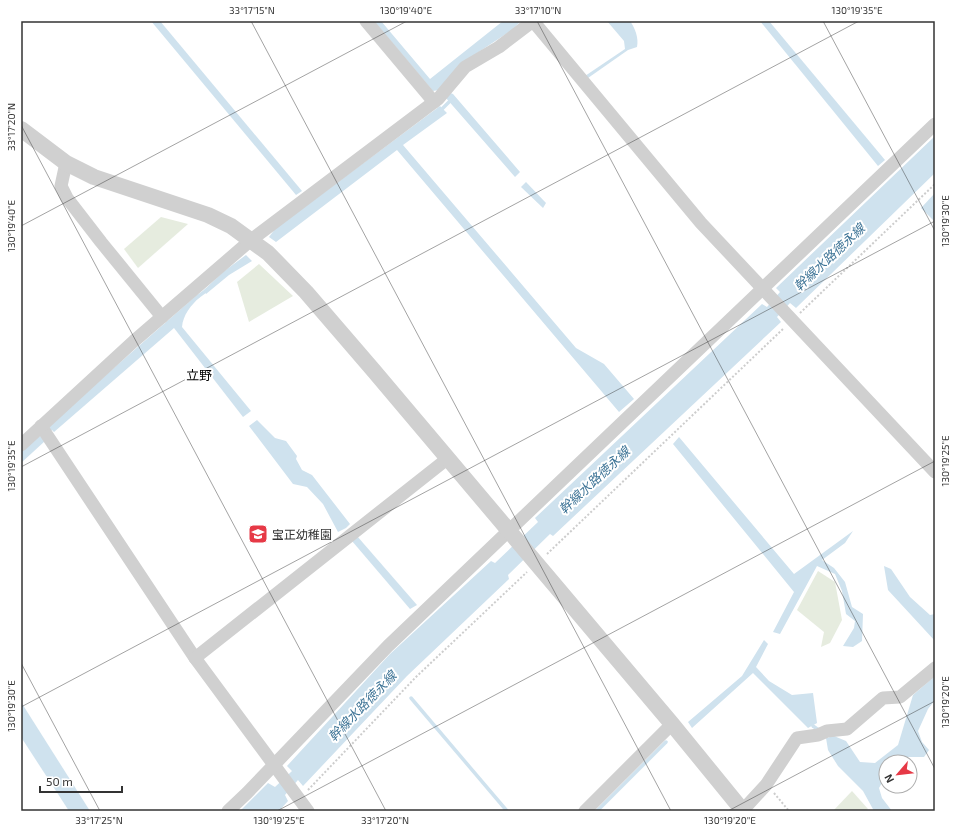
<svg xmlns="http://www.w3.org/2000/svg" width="956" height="832" font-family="'Exo 2','Noto Sans JP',sans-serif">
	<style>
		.green { fill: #e6ecdf }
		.water { fill: #cfe2ee }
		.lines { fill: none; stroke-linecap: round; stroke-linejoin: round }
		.stream { stroke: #cfe2ee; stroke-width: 3.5 }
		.path { stroke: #cdcdcd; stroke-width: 2; stroke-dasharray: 2 2; stroke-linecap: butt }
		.minor { stroke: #d0d0d0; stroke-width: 13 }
		.tertiary { stroke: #d0d0d0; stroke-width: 16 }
		.ticks { fill: none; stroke: #333; stroke-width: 1; stroke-opacity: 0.45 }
		.labels { text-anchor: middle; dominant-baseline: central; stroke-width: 4; stroke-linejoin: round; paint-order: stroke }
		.poi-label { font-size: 12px; fill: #333; stroke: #fff; text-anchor: start }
		.water-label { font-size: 13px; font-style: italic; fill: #3f7597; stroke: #fff }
		.neighbourhood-label { font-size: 13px; fill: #000; stroke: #fff }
		.neatline { fill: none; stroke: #333; stroke-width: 1.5 }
		.ticks-label { font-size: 10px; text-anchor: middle; fill: #333 }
	</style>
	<rect width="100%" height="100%" fill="#fff"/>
	<g class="green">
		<polygon points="161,217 188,224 138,268 124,249"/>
		<polygon points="259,264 293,296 249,322 237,282"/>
		<polygon points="818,571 835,582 842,620 830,643 821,647 824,632 797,610"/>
		<polygon points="852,791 868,809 865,811 833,811"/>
	</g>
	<g class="water">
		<polygon points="151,21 160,21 302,191 296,195"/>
		<polygon points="374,21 381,21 430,79 503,21 521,21 512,30 462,63 448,92 453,94 520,172 515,177 439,90 433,91"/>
		<path d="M607,21H630C635,28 639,38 637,47L628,50L588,78L585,76L625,49L624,41Z"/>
		<polygon points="760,21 769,21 885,160 878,166"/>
		<polygon points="440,106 447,113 403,145 576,348 604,364 634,399 619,412 397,150 276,242 269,237 275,229"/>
		<polygon points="935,136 935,173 796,308 790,303 777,317 781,322 553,536 550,534 508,575 509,579 407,676 303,786 298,780 285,795 288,801 279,811 240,811 268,783 275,787 292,771 287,766 390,654 491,561 495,563 538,522 535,518 762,304 767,307 780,292 776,288"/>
		<polygon points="526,182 546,203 543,208 521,187"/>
		<polygon points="935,193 935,222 921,208"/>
		<polygon points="246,255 252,261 229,275 206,294 204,290 223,272"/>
		<path d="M198,294L200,297C191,305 183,315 182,327L251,411L243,417L174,328L54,432L52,430L43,439L45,441L21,463V451L39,435L40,437L49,425Z"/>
		<polygon points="257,420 275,438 286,441 297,456 296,459 302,470 312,475 350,524 346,528 338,532 323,504 307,487 293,484 249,426"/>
		<polygon points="679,437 794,574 853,531 845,543 822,560 834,568 845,582 852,607 863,614 862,641 853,647 843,646 854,628 855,621 846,614 842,591 835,574 817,566 780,634 773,632 794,592 673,444"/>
		<polygon points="357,536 417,605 410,609 352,541"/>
		<polygon points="884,566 891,569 910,597 930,615 935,614 935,641 888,590"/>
		<polygon points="764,640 768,644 756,667 769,681 792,695 813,693 817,723 808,728 753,673 692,728 688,722 742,676"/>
		<polygon points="935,676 935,700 928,709 918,731 922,742 929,750 924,757 905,757 896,762 886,762 886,776 879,788 882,798 892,811 874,811 863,791 838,766 828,750 826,738 834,736 846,741 860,762 875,763 898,745 913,695"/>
		<polygon points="21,702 90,811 69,811 21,737"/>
	</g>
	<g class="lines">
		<g class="stream">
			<polyline points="440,111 451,100"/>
			<polyline points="196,298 207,290"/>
			<polyline points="411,698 507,811"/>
			<polyline points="813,726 820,731"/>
			<polyline points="597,811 666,742"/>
		</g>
		<g class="path">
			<polyline points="800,313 935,184"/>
			<polyline points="547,554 784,328"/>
			<polyline points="308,790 416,677 527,572"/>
			<polyline points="774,793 789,811"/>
		</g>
		<g class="minor">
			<polyline points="366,21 434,102"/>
			<polyline points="533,21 701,223 935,472"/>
			<polyline points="66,163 61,186 67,198 101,242 162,317"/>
			<polyline points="41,426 195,658 308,811"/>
			<polyline points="21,445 134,341 251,240 438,99 465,67 499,47 533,21"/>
			<polyline points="195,658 447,459"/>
			<polyline points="743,810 766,785 797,738 818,735 827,731 847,729 883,698 900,697 935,668"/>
			<polyline points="228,811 247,793 388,646 935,124"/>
			<polyline points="585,811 672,724"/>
		</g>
		<polyline class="tertiary" points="21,129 66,163 94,177 208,215 231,226 268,253 306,292 374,371 672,724 743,811"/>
	</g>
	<path class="ticks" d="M251,21L671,811M537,21L935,769M823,21L935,231M21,125L386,811M21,226L407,21M21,467L859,21M21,663L100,811M21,707L935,221M277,811L935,461M728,811L935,701"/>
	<defs>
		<g id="school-square" transform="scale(1)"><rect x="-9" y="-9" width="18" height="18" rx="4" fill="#e63946" stroke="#fff"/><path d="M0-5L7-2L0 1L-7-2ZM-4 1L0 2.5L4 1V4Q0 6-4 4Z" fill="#fff"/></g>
	</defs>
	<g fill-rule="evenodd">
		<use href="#school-square" x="258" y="534"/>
	</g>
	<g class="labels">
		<g class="poi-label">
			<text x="272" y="534">宝正幼稚園</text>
		</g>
		<g class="water-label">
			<text transform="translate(829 257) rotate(-43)">幹線水路徳永線</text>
			<text transform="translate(594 480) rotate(-43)">幹線水路徳永線</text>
			<text transform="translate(362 706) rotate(-46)">幹線水路徳永線</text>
		</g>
		<g class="neighbourhood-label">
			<text x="199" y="375">立野</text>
		</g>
	</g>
	<rect width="956" height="832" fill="none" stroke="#ffffff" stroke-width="44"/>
	<g transform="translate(898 774) rotate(242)"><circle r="19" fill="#ffffff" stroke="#adadad"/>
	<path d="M0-3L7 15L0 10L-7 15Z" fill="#e63946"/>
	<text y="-6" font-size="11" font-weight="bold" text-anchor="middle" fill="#333333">N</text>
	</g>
	<path d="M40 786v6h82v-6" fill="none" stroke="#333333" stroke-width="2"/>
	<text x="46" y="786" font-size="12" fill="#333333" stroke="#ffffff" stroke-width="3" paint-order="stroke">50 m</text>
	<rect x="22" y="22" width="912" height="788" class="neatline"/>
	<g class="ticks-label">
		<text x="252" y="14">33°17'15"N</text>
		<text x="406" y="14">130°19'40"E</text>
		<text x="538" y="14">33°17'10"N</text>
		<text x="857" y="14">130°19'35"E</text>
		<text transform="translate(11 127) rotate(-90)" y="4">33°17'20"N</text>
		<text transform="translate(945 221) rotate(-90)" y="4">130°19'30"E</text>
		<text transform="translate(11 226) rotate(-90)" y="4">130°19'40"E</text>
		<text transform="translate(945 461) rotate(-90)" y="4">130°19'25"E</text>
		<text transform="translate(11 466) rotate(-90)" y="4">130°19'35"E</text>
		<text transform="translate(945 702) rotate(-90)" y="4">130°19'20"E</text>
		<text transform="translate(11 706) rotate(-90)" y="4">130°19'30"E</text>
		<text x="99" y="824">33°17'25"N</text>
		<text x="279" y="824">130°19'25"E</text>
		<text x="385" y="824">33°17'20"N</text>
		<text x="730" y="824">130°19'20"E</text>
	</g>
</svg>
